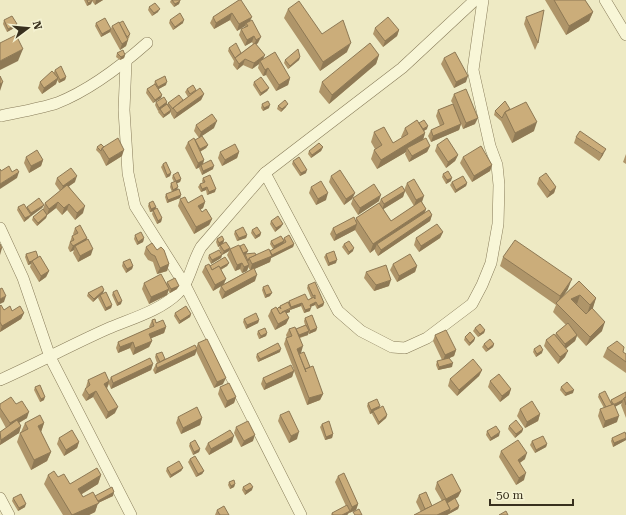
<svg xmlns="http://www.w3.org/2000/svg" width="626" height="515" font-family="'Roboto Serif',serif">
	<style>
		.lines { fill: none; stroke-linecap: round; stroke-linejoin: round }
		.street-casing { stroke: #887c5a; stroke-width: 12 }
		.street { stroke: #f8f6d7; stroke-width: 11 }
		.wall { fill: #af9569; fill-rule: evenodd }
		.shaded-wall { fill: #8e7955 }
		.building { fill: #cbad7a; stroke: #8e7955 }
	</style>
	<rect width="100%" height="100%" fill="#eeeac4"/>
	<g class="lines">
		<g class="street-casing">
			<g id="street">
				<polyline points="605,0 626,35"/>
				<polyline points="126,62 124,110 128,173 135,206 185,285 301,515"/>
				<path d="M0,116C19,112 39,109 57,103C90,90 121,66 147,43"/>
				<polyline points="265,173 338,311 361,331 392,347 405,348 427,338 472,304 482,285 491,263 498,224 499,185 497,165 490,146 473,70 483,0"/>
				<polyline points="0,228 23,278 50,357 131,515"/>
				<path d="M0,380C36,364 71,345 107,329C130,319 160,311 178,293C190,282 192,262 201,247L265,173L402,68L475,0"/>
				<polyline points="0,498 9,515"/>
			</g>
		</g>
		<use href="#street" class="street"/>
	</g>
	<g class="wall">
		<polygon points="84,0 103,0 95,5 92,1 91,4 87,6"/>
		<polygon points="171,0 180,0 180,1 179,4 174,7 170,2"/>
		<polygon points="239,0 250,20 258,43 256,44 263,59 290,78 288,85 276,91 266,75 263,76 258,68 259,64 252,69 243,65 237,70 233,65 234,61 228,51 229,48 241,53 253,44 252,42 245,46 239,35 241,29 244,28 245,26 237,31 230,20 214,29 210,23 213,17"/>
		<polygon points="545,0 585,0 593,12 589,21 566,35"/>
		<polygon points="149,7 158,12 152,16 148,10"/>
		<polygon points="288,9 322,34 347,52 320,71 284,18"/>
		<polygon points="526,17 538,43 535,50 524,24"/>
		<polygon points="4,20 16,27 7,32 3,24"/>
		<polygon points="170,20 183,23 173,30 169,23"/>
		<polygon points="96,23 111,29 112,26 130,34 129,38 128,39 126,46 120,50 110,32 101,37 95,26"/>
		<polygon points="375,28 399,30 397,36 383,47 373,34"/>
		<polygon points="117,53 125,55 124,58 120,60 116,57"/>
		<polygon points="379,55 376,64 329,104 319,92 322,82"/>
		<polygon points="300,57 299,60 288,69 284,63 285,60"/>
		<polygon points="444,58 466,82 454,88 441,64"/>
		<polygon points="55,70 66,77 65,80 59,83 57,80 56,84 42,94 38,88 40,82 54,72"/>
		<polygon points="155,81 166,85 158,89 162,95 161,98 153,103 146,93 147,89 154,85"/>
		<polygon points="254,82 269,88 267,91 260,96 253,85"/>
		<polygon points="187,89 196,90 195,92 204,94 201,100 174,119 171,114 171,112 170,113 163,118 158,112 159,110 158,111 155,105 156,102 167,102 167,105 168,103 183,100 188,97 185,92"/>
		<polygon points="454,94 475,124 463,129 461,124 459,130 431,142 428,136 431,130 440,126 436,116 438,110 453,104 451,101"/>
		<polygon points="262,104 269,108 263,111 261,108"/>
		<polygon points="278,106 286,107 281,112 277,109"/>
		<polygon points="510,109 534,131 512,143 501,121 494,115 495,111"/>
		<polygon points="419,123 427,129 424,131 425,133 423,140 430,146 427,152 409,162 405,154 406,152 377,169 371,159 374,150 375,149 371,142 374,132 393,143 402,138 401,137 405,128"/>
		<polygon points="196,125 214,128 200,137 208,145 206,148 200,152 204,160 203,164 213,169 202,175 199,168 200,167 196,169 185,148 188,142 195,140 199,138 194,131"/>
		<polygon points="576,137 603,155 599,161 574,143"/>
		<polygon points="437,145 458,155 455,161 446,168 435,151"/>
		<polygon points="97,147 104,147 122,156 106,166 100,154 96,150"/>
		<polygon points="323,147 321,151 311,158 308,154 309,151"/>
		<polygon points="220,152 239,152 237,158 222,166 218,158"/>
		<polygon points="626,154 626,164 623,162"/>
		<polygon points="26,157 43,160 41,166 29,173 24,163"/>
		<polygon points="463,157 492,165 490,171 472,182 460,163"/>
		<polygon points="293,161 306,173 300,176 292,164"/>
		<polygon points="163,164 171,173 170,176 166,178 161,167"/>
		<polygon points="443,174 451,181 446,184 442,177"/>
		<polygon points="173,175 181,179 180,182 177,183 177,190 181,195 180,198 167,203 165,197 166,194 172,192 170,187 171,183 174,182 172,178"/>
		<polygon points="331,176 355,193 352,199 344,205 329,182"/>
		<polygon points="57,178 75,182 69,186 83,213 75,220 67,210 62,215 56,208 47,215 46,218 37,226 32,220 33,217 43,209 45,203 60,191 55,184"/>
		<polygon points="203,178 215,192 207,195 206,190 201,192 198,187 200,184 203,183 202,181"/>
		<polygon points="539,178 556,187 554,193 547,198 537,184"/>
		<polygon points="452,182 467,183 466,186 455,193 450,185"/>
		<path d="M407,183L422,202L426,209L425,213L432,215L430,221L378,256L375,251V249L370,253L355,230L334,241L330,234L333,228L356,220V218L379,203L381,199L404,190ZM405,191L414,206L391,221L383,209L403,197Z"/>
		<polygon points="311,187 326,200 316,205 309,193"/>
		<polygon points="353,198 379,201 358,215 351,204"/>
		<polygon points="180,199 188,203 205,202 203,208 200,210 202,212 212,219 209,225 194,234 178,206"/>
		<polygon points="149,203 156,207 155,209 162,218 161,222 157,224 152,214 153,211 150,212 148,206"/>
		<polygon points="44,205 42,208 30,216 29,218 24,222 17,210 18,207 26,208 27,207"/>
		<polygon points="271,221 281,227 275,232 270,224"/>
		<polygon points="75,228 87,238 86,241 91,255 78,262 73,253 74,250 70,252 68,248 72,236 74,236 73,234"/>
		<polygon points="252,230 261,233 260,236 255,239 251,233"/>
		<polygon points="235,231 247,235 246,238 237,241 234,234"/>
		<polygon points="443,232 440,238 419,252 414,245 416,238"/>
		<polygon points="135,235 144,238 143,242 137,245 134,239"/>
		<polygon points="284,238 294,244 293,247 271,258 270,262 254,269 255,281 222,299 219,292 221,286 213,291 202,272 205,266 229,263 227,266 221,270 226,279 224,284 250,270 248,267 247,271 242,273 240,269 235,271 227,255 229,251 222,255 219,248 220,246 218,247 216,242 217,239 224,240 223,243 230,249 240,246 248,251 246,254 256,255 270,251 273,249 270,244 271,241 283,240"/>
		<polygon points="344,244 353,251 348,255 342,247"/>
		<polygon points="146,247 157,250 169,264 167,271 157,274 153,262 148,260 144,254"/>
		<polygon points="26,254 38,257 49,271 46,277 39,282 30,267 31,264 28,265 25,257"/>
		<polygon points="326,254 336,263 328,266 324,257"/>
		<polygon points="209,255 222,255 221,258 211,264 208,258"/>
		<polygon points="503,257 568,289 562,297 579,281 596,298 592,309 602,331 586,346 577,336 575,341 566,348 565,357 558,364 544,346 546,340 555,335 556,333 566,325 553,312 556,305 500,266"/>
		<polygon points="123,262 133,266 132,269 126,273 122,266"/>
		<polygon points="393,264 417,266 415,272 397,282 390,270"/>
		<polygon points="366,272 389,286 374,291 364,278"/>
		<polygon points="167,282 177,289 170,293 168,290 167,295 149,304 142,289 144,283 166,284"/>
		<polygon points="308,285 324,303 323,306 317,309 315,305 310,307 310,311 304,313 301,306 290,310 290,312 286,313 289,318 286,324 275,330 268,316 271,310 277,309 280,306 288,302 289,301 308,300 311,298 307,288"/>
		<polygon points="263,287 270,296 265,298 262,290"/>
		<polygon points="104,290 103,293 101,295 112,305 111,308 105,311 98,298 99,296 93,302 87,296 88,293"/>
		<polygon points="113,292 121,304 117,306 112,295"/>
		<polygon points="0,306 4,310 24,313 21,319 0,332"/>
		<polygon points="175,313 191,314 190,317 179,324 174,316"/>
		<polygon points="305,318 317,328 316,331 309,334 308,332 308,335 300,338 301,353 299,354 310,367 323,394 320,400 307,405 294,371 292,377 264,390 261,384 263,378 294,370 284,344 286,338 287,338 286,335 289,329 296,329 305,325 304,321"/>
		<polygon points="244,319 259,320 258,323 246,329 243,322"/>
		<polygon points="152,320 166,327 164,333 151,338 152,341 149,347 133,355 130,348 118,353 116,348 118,342 150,328 149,327"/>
		<polygon points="475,328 485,330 484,333 478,337 473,331"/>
		<polygon points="258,331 267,333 266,336 259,339 257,334"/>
		<polygon points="435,335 456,350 454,356 449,358 452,367 438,370 436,365 437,361 442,360 433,341"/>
		<polygon points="465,337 475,338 474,341 469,346 464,340"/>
		<polygon points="198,343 223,384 214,388 196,351 195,355 155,374 153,370 156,364 157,363 155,357 156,354 165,359 196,348"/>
		<polygon points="484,344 494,344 493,347 486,352 482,347"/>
		<polygon points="607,348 623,352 626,354 626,373 603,357"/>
		<polygon points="534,349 542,353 536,357 533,352"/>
		<polygon points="280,352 258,362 256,357 257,354"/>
		<polygon points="153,364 151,370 111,389 109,384 107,388 115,413 106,419 93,397 86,401 82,395 86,387 88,380 109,381 111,377"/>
		<polygon points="482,370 479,376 457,396 448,386 450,379"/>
		<polygon points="490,381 511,389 509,395 500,402 488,387"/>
		<polygon points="35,387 44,400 40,402 34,390"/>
		<polygon points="220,387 236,397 234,403 225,408 218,394"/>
		<polygon points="561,387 573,393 565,396 560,390"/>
		<polygon points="626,392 626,418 621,405 622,403 615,406 617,422 603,428 598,416 600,409 604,408 598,397 599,394 610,402 611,400"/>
		<polygon points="368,403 380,408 387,415 386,418 378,425 372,414 373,412 370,414 367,406"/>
		<polygon points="0,404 16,404 27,418 19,423 21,426 19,433 0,445 0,432 6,428 0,417"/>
		<polygon points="520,409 540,414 538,421 525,428 517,416"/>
		<polygon points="280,415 297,439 289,443 278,421"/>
		<polygon points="178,417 202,418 200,425 181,434 176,423"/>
		<polygon points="25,423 44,423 41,432 51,452 47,461 31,470 17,442 20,433 21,432"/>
		<polygon points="322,424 333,434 332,438 325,440 320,427"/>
		<polygon points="509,426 523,429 522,432 515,438 508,429"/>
		<polygon points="236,427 253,441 241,447 234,433"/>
		<polygon points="487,431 499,436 490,441 486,435"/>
		<polygon points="59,438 79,442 77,448 64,456 57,444"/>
		<polygon points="612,438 626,440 613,447 611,441"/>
		<polygon points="532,441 547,444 546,447 535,453 530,445"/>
		<polygon points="232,442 209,455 205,449 208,443"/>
		<polygon points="190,443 200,449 199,452 193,455 189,446"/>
		<polygon points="501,451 525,459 520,463 524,480 516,485 499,457"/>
		<polygon points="190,459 204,471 202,474 196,477 188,462"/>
		<polygon points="167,468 183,468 181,471 170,478 166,471"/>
		<polygon points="48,475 58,477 70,484 101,475 98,484 82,494 83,497 113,496 98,503 95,512 89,515 63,515 44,484"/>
		<polygon points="338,476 358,504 356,510 349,513 349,512 348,514 347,515 331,515 332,513 346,506 335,482"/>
		<polygon points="229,482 235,484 234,487 230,489 228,485"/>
		<polygon points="437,482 461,491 458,497 455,499 459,506 458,509 447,515 414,515 421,512 416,502 419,495 432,506 442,501 435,489"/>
		<polygon points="243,487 252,490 245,495 242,490"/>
		<polygon points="13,498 25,507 18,511 12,501"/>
		<polygon points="217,510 229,515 215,515"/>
	</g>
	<g class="shaded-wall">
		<polygon points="96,0 103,0 95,5"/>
		<polygon points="92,1 91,4 87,6 88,3"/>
		<polygon points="180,1 179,4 174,7 175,4"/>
		<polygon points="160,9 158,12 152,16 154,13"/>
		<polygon points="593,12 589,21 566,35 569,26"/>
		<polygon points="232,13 230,20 214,29 216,23"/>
		<polygon points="252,17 249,23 246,23 245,26 237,31 239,24"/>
		<polygon points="184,20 183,23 173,30 175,27"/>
		<polygon points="17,24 16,27 7,32 8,29"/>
		<polygon points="111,29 110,32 101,37 102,34"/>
		<polygon points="399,30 397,36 383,47 385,41"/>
		<polygon points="254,36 252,42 245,46 247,40"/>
		<polygon points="261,37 258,43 254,46 256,40"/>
		<polygon points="128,40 126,46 120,50 122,44"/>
		<polygon points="351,43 347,52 320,71 323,62"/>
		<polygon points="23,49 18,61 0,70 0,61"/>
		<polygon points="125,55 124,58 120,60 121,57"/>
		<polygon points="265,55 262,62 260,61 259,64 252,69 254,63"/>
		<polygon points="379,55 376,64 329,104 332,95"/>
		<polygon points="300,57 299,60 288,69 290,66"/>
		<polygon points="245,59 243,65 237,70 239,64"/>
		<polygon points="268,68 266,75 263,76 265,70"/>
		<polygon points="468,76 466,82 454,88 456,82"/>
		<polygon points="66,77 65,80 59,83 60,80"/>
		<polygon points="58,78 56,84 42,94 44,88"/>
		<polygon points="290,78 288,85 276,91 279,85"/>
		<polygon points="3,82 0,91 0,84"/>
		<polygon points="167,82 166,85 157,90 158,87"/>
		<polygon points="269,88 267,91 260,96 261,93"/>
		<polygon points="204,94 201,100 174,119 177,113"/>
		<polygon points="162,95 161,98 153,103 155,100"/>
		<polygon points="167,102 166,105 160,109 158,111 159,108"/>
		<polygon points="288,104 286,107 281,112 282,109"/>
		<polygon points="270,105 269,108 263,111 264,108"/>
		<polygon points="171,110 170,113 163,118 164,115"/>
		<polygon points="478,118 475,124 463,129 466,123"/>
		<polygon points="217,121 214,128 199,138 201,132"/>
		<polygon points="537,122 534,131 512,143 515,133"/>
		<polygon points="461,124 459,130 431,142 433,136"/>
		<polygon points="428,126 427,129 420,133 421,130"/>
		<polygon points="425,133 422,143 407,148 406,152 377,169 381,160"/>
		<polygon points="208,145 206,148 199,152 200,149"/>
		<polygon points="430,146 427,152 409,162 412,156"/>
		<polygon points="323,147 321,151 311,158 312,155"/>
		<polygon points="606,149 603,155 599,161 602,154"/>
		<polygon points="124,150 122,156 106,166 109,159"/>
		<polygon points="239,152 237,158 222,166 225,160"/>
		<polygon points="458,155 455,161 446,168 448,162"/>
		<polygon points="43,160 41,166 29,173 31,166"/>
		<polygon points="204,160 202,166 201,165 200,167 196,169 198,163"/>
		<polygon points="492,165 490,171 472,182 474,176"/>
		<polygon points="214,166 213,169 202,175 203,171"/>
		<polygon points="307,170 306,173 300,176 301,173"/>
		<polygon points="19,172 17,178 0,189 0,184"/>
		<polygon points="171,173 170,176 166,178 167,175"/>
		<polygon points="77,176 75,182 61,192 63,186"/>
		<polygon points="452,178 451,181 446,184 447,180"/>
		<polygon points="181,179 180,182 175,184 176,181"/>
		<polygon points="467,183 466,186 455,193 456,190"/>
		<polygon points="178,187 177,191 172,193 173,190"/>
		<polygon points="207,187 206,190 201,192 202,189"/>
		<polygon points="556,187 554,193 547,198 550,192"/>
		<polygon points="216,189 215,192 207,195 209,192"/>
		<polygon points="405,191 403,197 382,210 384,204"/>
		<polygon points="328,193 326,200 316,205 318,199"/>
		<polygon points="355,193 352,199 344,205 346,199"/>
		<polygon points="181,195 180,198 167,203 168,200"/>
		<polygon points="381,195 379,201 358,215 360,208"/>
		<polygon points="424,196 422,202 414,206 416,200"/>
		<polygon points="58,202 56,208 47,215 49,209"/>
		<polygon points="205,202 203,208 196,212 198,206"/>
		<polygon points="69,204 67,210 62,215 64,208"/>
		<polygon points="44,205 42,208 30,217 31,213"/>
		<polygon points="85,206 83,213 75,220 77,213"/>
		<polygon points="156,207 155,211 150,212 151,209"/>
		<polygon points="426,209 422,218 377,244 375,249 370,253 373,244"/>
		<polygon points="31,215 29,218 24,222 25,218"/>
		<polygon points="47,215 46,218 37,226 38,223"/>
		<polygon points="432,215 430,221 378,256 381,250"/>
		<polygon points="162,218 161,222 157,224 158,221"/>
		<polygon points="212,219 209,225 194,234 196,227"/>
		<polygon points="283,224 281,227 275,232 276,228"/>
		<polygon points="357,224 355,230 334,241 336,235"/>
		<polygon points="443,232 440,238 419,252 421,246"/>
		<polygon points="261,233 260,236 255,239 256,236"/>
		<polygon points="247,235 246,238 237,241 239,238"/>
		<polygon points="87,238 85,244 75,246 74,250 70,252 73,246"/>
		<polygon points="144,238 143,242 137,245 138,242"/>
		<polygon points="224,240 223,244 218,247 219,243"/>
		<polygon points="284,241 283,244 273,250 274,246"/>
		<polygon points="294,244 293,247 271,258 270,262 250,271 252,264"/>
		<polygon points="2,248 0,255 0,249"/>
		<polygon points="230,248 229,251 222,255 224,251"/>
		<polygon points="354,248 353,251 348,255 349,252"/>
		<polygon points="93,249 91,255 78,262 80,256"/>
		<polygon points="248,251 246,254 241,256 242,253"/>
		<polygon points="222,255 221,258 211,264 212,260"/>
		<polygon points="337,260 336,263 328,266 329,263"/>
		<polygon points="32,261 31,264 28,265 29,262"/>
		<polygon points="229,263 227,266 210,275 211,272"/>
		<polygon points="242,263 240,269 235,271 237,265"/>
		<polygon points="169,264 167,271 157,274 160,268"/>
		<polygon points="249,265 247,271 242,273 244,267"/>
		<polygon points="133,266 132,269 126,273 127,269"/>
		<polygon points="417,266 415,272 397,282 399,276"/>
		<polygon points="49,271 46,277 39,282 41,276"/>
		<polygon points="257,275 255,281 222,299 225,292"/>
		<polygon points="226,279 223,285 213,291 215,285"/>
		<polygon points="572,279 568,289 558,304 560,296"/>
		<polygon points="391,280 389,286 374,291 376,285"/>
		<polygon points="179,286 177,289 170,293 171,289"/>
		<polygon points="169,289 167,295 149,304 151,297"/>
		<polygon points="104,290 103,293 93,302 94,299"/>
		<polygon points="272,293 270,296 265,298 266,295"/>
		<polygon points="580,295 577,304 571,299"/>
		<polygon points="6,296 4,302 0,304 0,299"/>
		<polygon points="596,298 593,308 587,314 590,305"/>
		<polygon points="122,301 121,304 117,306 118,303"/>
		<polygon points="316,302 315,305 308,308 310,305"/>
		<polygon points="302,303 301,306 290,310 290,312 282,315 282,312 291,309 291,307"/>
		<polygon points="324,303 323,306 317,309 318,306"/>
		<polygon points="112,305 111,308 105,311 106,308"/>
		<polygon points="311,308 310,311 304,313 305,310"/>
		<polygon points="24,313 21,319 0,332 2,326"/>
		<polygon points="191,314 190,317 179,324 180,321"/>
		<polygon points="289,318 286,324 275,330 278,324"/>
		<polygon points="259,320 258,323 246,329 247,325"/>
		<polygon points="605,322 602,331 586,346 590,337"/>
		<polygon points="166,327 164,333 147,340 149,334"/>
		<polygon points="317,328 316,331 309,334 310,331"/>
		<polygon points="485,330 484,333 478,337 480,334"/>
		<polygon points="309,331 308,335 297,338 298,335"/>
		<polygon points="267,333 266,336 259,339 261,336"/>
		<polygon points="577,335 575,341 563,351 565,344"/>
		<polygon points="475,338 474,341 469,346 470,343"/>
		<polygon points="152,341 149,347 133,355 135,348"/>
		<polygon points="133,342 130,348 118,353 120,347"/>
		<polygon points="494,344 493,347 486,352 488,349"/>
		<polygon points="303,346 301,353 295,355 297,349"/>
		<polygon points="197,349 195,355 155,374 157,368"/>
		<polygon points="281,349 280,352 258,362 260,359"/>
		<polygon points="456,350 454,356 443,361 445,355"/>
		<polygon points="543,350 542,353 536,357 537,354"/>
		<polygon points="568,351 565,357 558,364 560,357"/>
		<polygon points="453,363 452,367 438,370 439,367"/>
		<polygon points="153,364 151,370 111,389 113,383"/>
		<polygon points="482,370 479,376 457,396 459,390"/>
		<polygon points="294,371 292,377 264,390 266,384"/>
		<polygon points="226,378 223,384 214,388 217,382"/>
		<polygon points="109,381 107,388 102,390 104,384"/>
		<polygon points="511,389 509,395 500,402 502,396"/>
		<polygon points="574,390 573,393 565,396 566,393"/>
		<polygon points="96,391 93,397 86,401 89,395"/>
		<polygon points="323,394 320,400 307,405 309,398"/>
		<polygon points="45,397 44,400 40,402 41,399"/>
		<polygon points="236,397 234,403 225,408 227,401"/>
		<polygon points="623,400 622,403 613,408 614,405"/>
		<polygon points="380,406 379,409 373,411 373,413 370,414 371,410"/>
		<polygon points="118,407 115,413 106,419 108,412"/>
		<polygon points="29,412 27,418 8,429 10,423"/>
		<polygon points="540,414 538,421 525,428 527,422"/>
		<polygon points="387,415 386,418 378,425 379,422"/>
		<polygon points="619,416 617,422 603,428 605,421"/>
		<polygon points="202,418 200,425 181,434 183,428"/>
		<polygon points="44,423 41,432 34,436 38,426"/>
		<polygon points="21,426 19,433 0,445 1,440"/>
		<polygon points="523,429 522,432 515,438 516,434"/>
		<polygon points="299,432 297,439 289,443 291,436"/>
		<polygon points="500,432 499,436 490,441 491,438"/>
		<polygon points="333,434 332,438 325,440 326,437"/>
		<polygon points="255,435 253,441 241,447 244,441"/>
		<polygon points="234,436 232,442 209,455 211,449"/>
		<polygon points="626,438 626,440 613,447 614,443"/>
		<polygon points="79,442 77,448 64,456 66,450"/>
		<polygon points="547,444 546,447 535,453 536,450"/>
		<polygon points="200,449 199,452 193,455 194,452"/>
		<polygon points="51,452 47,461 31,470 34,460"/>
		<polygon points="527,453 525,459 515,466 518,460"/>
		<polygon points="183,468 181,471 170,478 171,475"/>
		<polygon points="204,471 202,474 196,477 198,474"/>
		<polygon points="526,473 524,480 516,485 519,478"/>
		<polygon points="101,475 98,484 75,498 78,489"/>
		<polygon points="235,484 234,487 230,489 231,486"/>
		<polygon points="253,487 252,490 245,495 246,491"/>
		<polygon points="461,491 458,497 444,505 446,499"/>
		<polygon points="114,492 113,496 98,503 95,512 89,515 72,515"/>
		<polygon points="26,504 25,507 18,511 19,508"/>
		<polygon points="358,504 356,510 349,513 352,507"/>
		<polygon points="459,506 458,509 447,515 437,515 450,509"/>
		<polygon points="350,511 348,514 347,515 342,515"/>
	</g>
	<g class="building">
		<polygon points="87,0 92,0 92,1 88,3"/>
		<polygon points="172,0 180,0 180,1 175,4"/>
		<polygon points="239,0 241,0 252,17 239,24 232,13 216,23 213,17"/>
		<polygon points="554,0 585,0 593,12 569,26"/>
		<polygon points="299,1 322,34 343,20 351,43 323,62 288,9"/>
		<polygon points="155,3 160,9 154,13 149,7"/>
		<polygon points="544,10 538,43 526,17"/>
		<polygon points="180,13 184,20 175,27 170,20"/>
		<polygon points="12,16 17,24 8,29 4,20"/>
		<polygon points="388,17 399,30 385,41 375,28"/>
		<polygon points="105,18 111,29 102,34 96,23"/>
		<polygon points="252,20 261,37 256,40 254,36 247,40 241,29 248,26 246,23"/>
		<polygon points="123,21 130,34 127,37 119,23"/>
		<polygon points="119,22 128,40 122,44 112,26"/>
		<polygon points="16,35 23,49 0,61 0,43"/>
		<polygon points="236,43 241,53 235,58 229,48"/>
		<polygon points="255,43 265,55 254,63 245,59 239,64 235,58"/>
		<polygon points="370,43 379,55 332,95 322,82"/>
		<polygon points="298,49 300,57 290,66 285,60"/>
		<polygon points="123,50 125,55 121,57 117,53"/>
		<polygon points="275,52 290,78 279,85 268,68 265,70 260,61"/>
		<polygon points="455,52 468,76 456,82 444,58"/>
		<polygon points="61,66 66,77 60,80 55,70"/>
		<polygon points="52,71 58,78 44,88 40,82"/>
		<polygon points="0,76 3,82 0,84"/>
		<polygon points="165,76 167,82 158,87 155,81"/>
		<polygon points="261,77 269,88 261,93 254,82"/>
		<polygon points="155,84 162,95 155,100 147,89"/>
		<polygon points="193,85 196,90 190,94 187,89"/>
		<polygon points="200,88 204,94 177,113 173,108"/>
		<polygon points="466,89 478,118 466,123 454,94"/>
		<polygon points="179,95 183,100 173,108 173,109 168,103"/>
		<polygon points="164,97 167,102 159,108 156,102"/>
		<polygon points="285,100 288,104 282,109 278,106"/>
		<polygon points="268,101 270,105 264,108 262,104"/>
		<polygon points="505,101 510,109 505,112 502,118 495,111"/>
		<polygon points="526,102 537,122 515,133 505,112"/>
		<polygon points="167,104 171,110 164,115 160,109"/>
		<polygon points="453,104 461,124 433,136 431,130 444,124 438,110"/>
		<polygon points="212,114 217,121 201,132 196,125"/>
		<polygon points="417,120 425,133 381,160 374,150 382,145 374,132 384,127 393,143 408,134 405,128"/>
		<polygon points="424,120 428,126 423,129 419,123"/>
		<polygon points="580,131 606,149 602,154 576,137"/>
		<polygon points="202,136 208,145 200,149 195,140"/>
		<polygon points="118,138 124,150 109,159 102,148"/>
		<polygon points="194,138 204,160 198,163 188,142"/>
		<polygon points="426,138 430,146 412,156 407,148"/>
		<polygon points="447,138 458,155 448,162 437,145"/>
		<polygon points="319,143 323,147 312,155 309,151"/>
		<polygon points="101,144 104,147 102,148 101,151 97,147"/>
		<polygon points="235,144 239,152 225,160 220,152"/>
		<polygon points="481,146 492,165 474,176 463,157"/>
		<polygon points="37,150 43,160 31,166 26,157"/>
		<polygon points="299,157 307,170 301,173 293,161"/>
		<polygon points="211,160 214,166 203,171 201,165"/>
		<polygon points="166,162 171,173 167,175 163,164"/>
		<polygon points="9,166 12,172 17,169 19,172 0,184 0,169 1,171"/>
		<polygon points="71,168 77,176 63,186 57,178"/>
		<polygon points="340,170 355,193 346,199 331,176"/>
		<polygon points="448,171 452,178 447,180 443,174"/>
		<polygon points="178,172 181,179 176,181 178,187 173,190 171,183 176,181 173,175"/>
		<polygon points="546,173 556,187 550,192 539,178"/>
		<polygon points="210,175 216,189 209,192 207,187 202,189 200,184 205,182 203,178"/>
		<polygon points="463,176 467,183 456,190 452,182"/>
		<polygon points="414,179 424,196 416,200 407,183"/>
		<polygon points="321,181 328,193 318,199 311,187"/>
		<polygon points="374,184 381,195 360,208 353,198"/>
		<polygon points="67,185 85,206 77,213 69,204 64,208 58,202 49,209 45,203"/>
		<polygon points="402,186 405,191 384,204 381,199"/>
		<polygon points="179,189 181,195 168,200 166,194"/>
		<polygon points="202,195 205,202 198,206 202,212 206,209 212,219 196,227 180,199 185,197 188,203"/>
		<polygon points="39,198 44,205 31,213 27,207"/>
		<polygon points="153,201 156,207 151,209 149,203"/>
		<polygon points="421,201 426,209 373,244 356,218 379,203 391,221"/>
		<polygon points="24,204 31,215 25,218 18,207"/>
		<polygon points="157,208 162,218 158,221 153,210"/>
		<polygon points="43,209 47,215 38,223 33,217"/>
		<polygon points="429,210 432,215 381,250 377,244"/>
		<polygon points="278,216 283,224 276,228 271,221"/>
		<polygon points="354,217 357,224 336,235 333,228"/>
		<polygon points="437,224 443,232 421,246 416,238"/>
		<polygon points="80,225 87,238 73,246 70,242 74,240 72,236 78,233 75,228"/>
		<polygon points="243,227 247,235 239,238 235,231"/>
		<polygon points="257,227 261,233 256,236 252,230"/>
		<polygon points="141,232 144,238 138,242 135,235"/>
		<polygon points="289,235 294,244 272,255 270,251 286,242 284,238"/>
		<polygon points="222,236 224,240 219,243 217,239"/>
		<polygon points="281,236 284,241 274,246 271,241"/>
		<polygon points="88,239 93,249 80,256 75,246"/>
		<polygon points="515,240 572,279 560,296 503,257"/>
		<polygon points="349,241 354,248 349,252 344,244"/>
		<polygon points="226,242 230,248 224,251 220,245"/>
		<polygon points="152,243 157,250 161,247 164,250 169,264 160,268 155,256 151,254 146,247"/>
		<polygon points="0,244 2,248 0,249"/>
		<polygon points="244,244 248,251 243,253 240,246"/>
		<polygon points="239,245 249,265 244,267 242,263 237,265 230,249"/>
		<polygon points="269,249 272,256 252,264 249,258"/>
		<polygon points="219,250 222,255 212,260 209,255"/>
		<polygon points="36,251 38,257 32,261 29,262 26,254"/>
		<polygon points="334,251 337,260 329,263 326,254"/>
		<polygon points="255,253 256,255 249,258 248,261 245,254"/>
		<polygon points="410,254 417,266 399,276 393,264"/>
		<polygon points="40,256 49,271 41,276 32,261"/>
		<polygon points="225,257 229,263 220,268 219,266 212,270 210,266"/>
		<polygon points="130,259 133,266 127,269 123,262"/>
		<polygon points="209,264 212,270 219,266 226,279 215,285 205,266"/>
		<polygon points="386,265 391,280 376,285 366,272"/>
		<polygon points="254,268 257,275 225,292 221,286"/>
		<polygon points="161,274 169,289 151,297 144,283"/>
		<polygon points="175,278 179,286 171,289 167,282"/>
		<polygon points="579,281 596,298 590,305 580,295 571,299 586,314 592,308 605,322 590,337 556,303"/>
		<polygon points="315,282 324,303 318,306 316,302 310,305 311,308 305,310 302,303 291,307 289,301 305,294 308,300 314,297 315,299 315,295 313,296 308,285"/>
		<polygon points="268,285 272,293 266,295 263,287"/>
		<polygon points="102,286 104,290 94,299 88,293"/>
		<polygon points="2,288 6,296 0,299 0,289"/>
		<polygon points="117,290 122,301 118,303 113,292"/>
		<polygon points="106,292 112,305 106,308 100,295"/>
		<polygon points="288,302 291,308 282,312 282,313 280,314 277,309 279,307 281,309 280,306"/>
		<polygon points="1,305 4,310 10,306 12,311 20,306 24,313 2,326 0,322 0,306"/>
		<polygon points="186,306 191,314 180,321 175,313"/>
		<polygon points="276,307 280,314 285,311 289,318 278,324 271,310"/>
		<polygon points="256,313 259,320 247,325 244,319"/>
		<polygon points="312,315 317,328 310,331 305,318"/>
		<polygon points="155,319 156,323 163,320 166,327 149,334 152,341 135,348 133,342 120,347 118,342 154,326 152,320"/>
		<polygon points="568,323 577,335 565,344 556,333"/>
		<polygon points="480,324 485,330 480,334 475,328"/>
		<polygon points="306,325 309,331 299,335 296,329"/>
		<polygon points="295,327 303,346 297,349 306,372 305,369 313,366 323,394 309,398 286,338 292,336 289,329"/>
		<polygon points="265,328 267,333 261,336 258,331"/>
		<polygon points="446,330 456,350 445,355 435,335"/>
		<polygon points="470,332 475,338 470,343 465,337"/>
		<polygon points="554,334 568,351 560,357 546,340"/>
		<polygon points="207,339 226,378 217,382 198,343"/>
		<polygon points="490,339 494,344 488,349 484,344"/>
		<polygon points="617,341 624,347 623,352 626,354 626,362 607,348"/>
		<polygon points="278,343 281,349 260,359 257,354"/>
		<polygon points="195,345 197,349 157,368 156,364"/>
		<polygon points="540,345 543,350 537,354 534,349"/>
		<polygon points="162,352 165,359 160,362 156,354"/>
		<polygon points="304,352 310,367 305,369 299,354"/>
		<polygon points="150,358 153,364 113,383 111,377"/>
		<polygon points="449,358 453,363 439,367 437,361"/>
		<polygon points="473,359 482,370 459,390 450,379"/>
		<polygon points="291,365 294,371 266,384 263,378"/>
		<polygon points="105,372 109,381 104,384 118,407 108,412 96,391 89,395 85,389 90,385 88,380"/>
		<polygon points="499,374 511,389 502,396 490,381"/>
		<polygon points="567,382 574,390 566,393 561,387"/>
		<polygon points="229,383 236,397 227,401 220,387"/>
		<polygon points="40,385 45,397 41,399 35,387"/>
		<polygon points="605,391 612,405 606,407 599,394"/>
		<polygon points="626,392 626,397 624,398 623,400 615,404 613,404 611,400"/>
		<polygon points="11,397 16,404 22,401 29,412 10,423 0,408 0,404"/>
		<polygon points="626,397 626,405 624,398"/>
		<polygon points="377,399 380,406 371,410 368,403"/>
		<polygon points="532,401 540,414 527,422 520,409"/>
		<polygon points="614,404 619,416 605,421 600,409"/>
		<polygon points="383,406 387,415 379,422 373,411"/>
		<polygon points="197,407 202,418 183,428 178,417"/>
		<polygon points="289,411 299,432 291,436 280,415"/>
		<polygon points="40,415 44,423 38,426 51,452 34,460 20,433 28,429 25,423"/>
		<polygon points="17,420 21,426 1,440 0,432"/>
		<polygon points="516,420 523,429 516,434 509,426"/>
		<polygon points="248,421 255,435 244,441 236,427"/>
		<polygon points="329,421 333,434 326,437 322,424"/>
		<polygon points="496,426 500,432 491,438 487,431"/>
		<polygon points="72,430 79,442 66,450 59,438"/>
		<polygon points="230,430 234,436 211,449 208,443"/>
		<polygon points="625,432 626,435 626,438 614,443 612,438"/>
		<polygon points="543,436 547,444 536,450 532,441"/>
		<polygon points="195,440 200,449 194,452 190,443"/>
		<polygon points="518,440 527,453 518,460 526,473 519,478 501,451"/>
		<polygon points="195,456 204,471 198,474 190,459"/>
		<polygon points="179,461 183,468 171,475 167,468"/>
		<polygon points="97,468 101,475 78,489 83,497 93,492 99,503 72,515 48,475 54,471 58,477 64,474 70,484"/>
		<polygon points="344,473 358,504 352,507 338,476"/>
		<polygon points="452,474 461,491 446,499 437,482"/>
		<polygon points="234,480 235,484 231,486 229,482"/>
		<polygon points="250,483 253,487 246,491 243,487"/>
		<polygon points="112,487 114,492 98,501 95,496"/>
		<polygon points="426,492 432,506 425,509 419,495"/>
		<polygon points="21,494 26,504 19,508 13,498"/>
		<polygon points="455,498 459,506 449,512 450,509 447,503"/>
		<polygon points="445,499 450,509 437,515 414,515"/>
		<polygon points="347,505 350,511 342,515 333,515 332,513"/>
		<polygon points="224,506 229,515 220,515 217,510"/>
		<polygon points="359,509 362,515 355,515 353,512"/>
		<polygon points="506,511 508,515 499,515"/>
	</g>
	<g transform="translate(28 28) rotate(74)" stroke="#f5f3d3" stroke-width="3" paint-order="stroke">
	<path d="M0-3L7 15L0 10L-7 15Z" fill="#38301e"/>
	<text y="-6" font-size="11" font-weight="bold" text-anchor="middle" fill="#38301e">N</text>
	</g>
	<path d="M490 499v6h83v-6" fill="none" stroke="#38301e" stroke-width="2"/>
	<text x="496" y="499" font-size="12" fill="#38301e" stroke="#f5f3d3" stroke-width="3" paint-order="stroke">50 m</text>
</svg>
